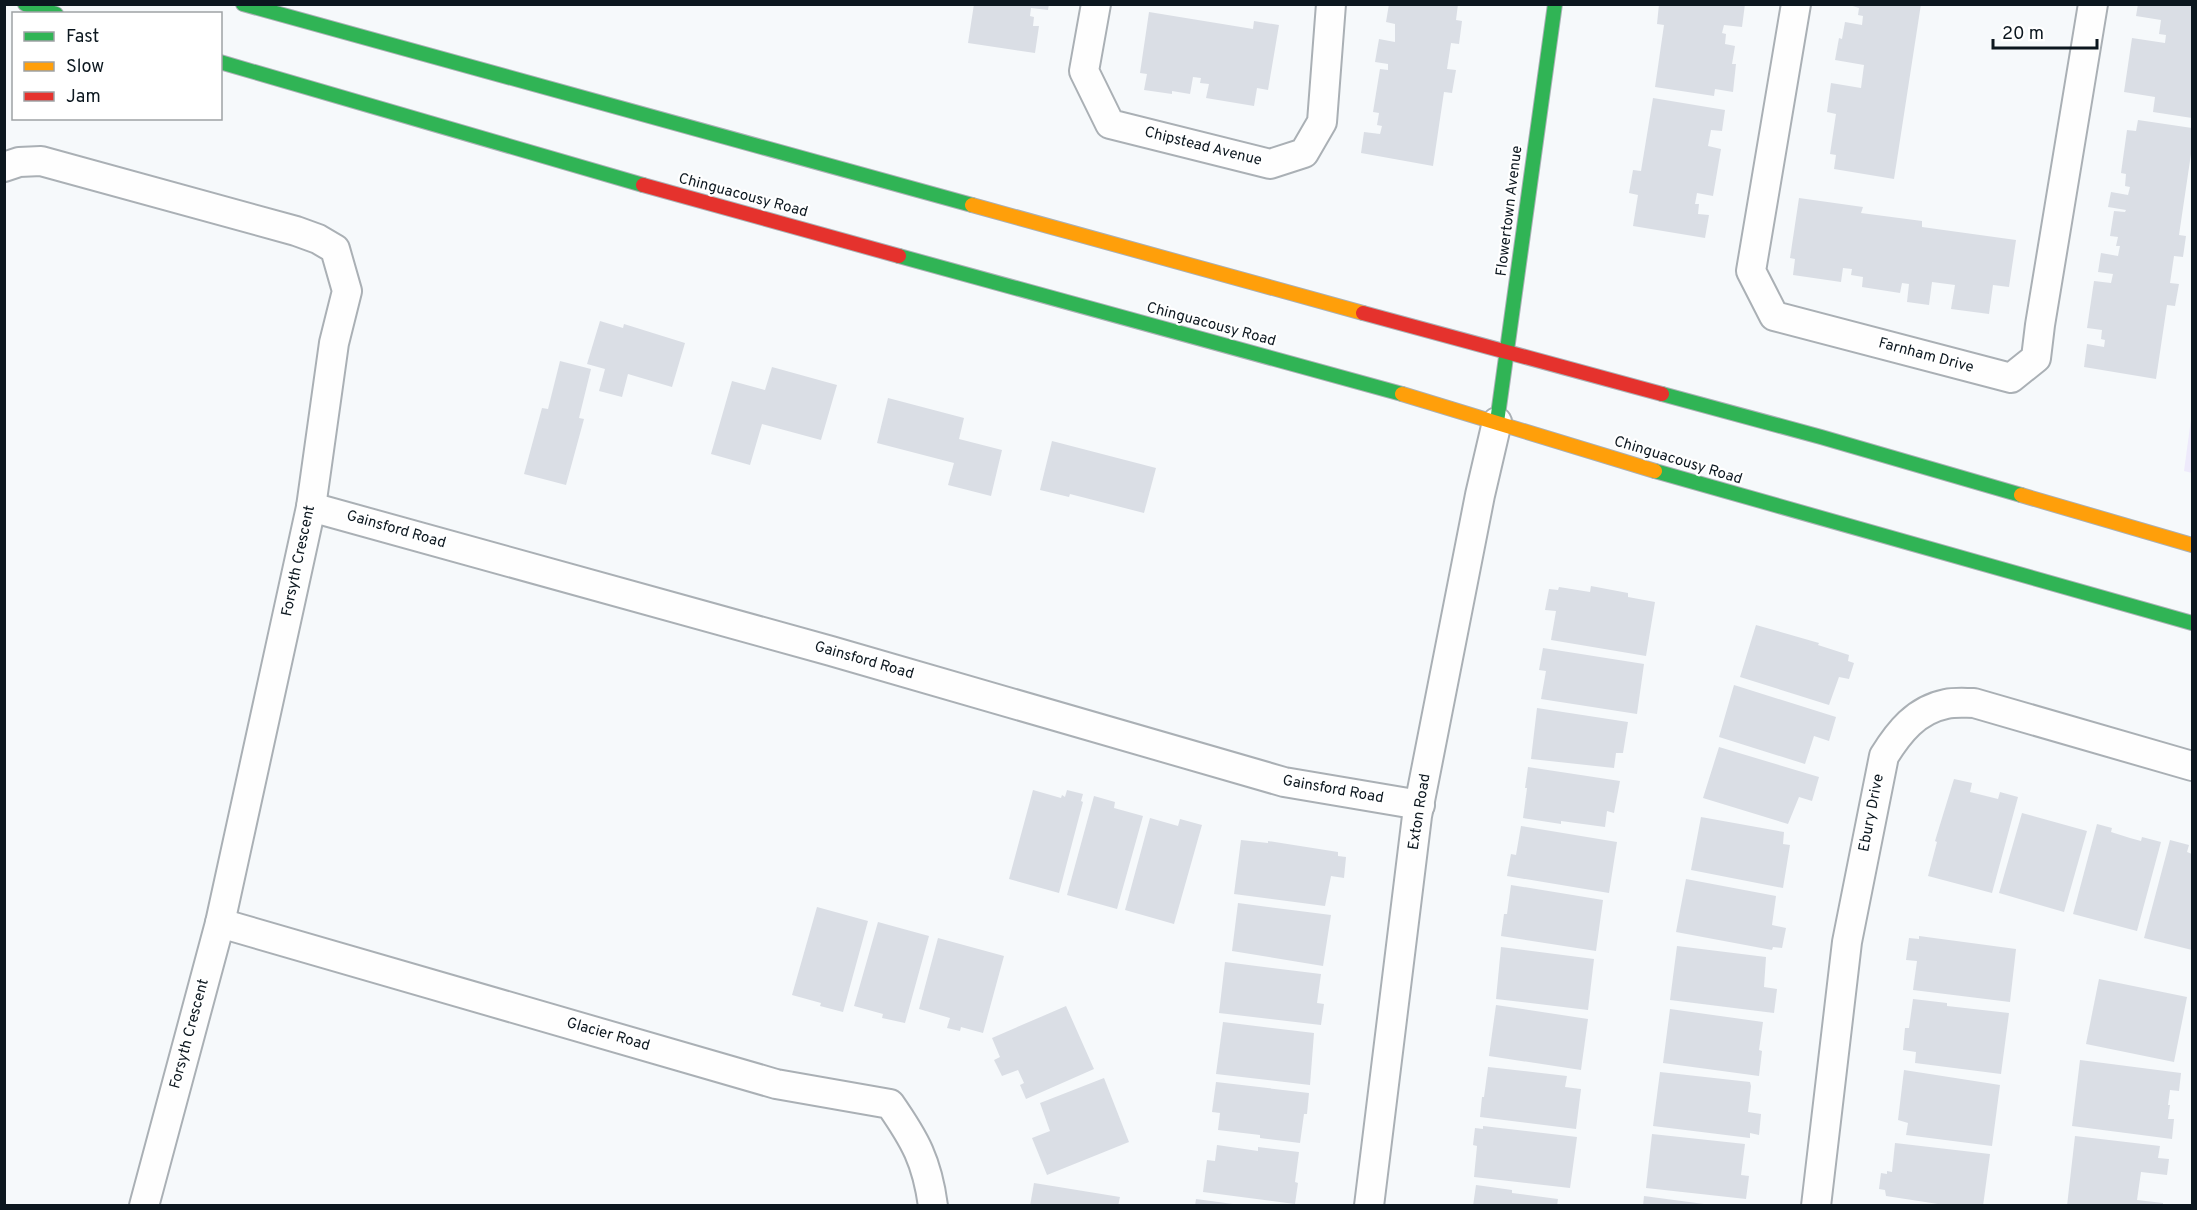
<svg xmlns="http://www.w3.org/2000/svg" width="2197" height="1210" font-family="Overpass,sans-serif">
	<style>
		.green { fill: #eeeafb }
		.building { fill: #dadee5 }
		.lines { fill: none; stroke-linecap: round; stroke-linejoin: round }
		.street-casing { stroke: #aab0b5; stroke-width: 32 }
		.fast-casing { stroke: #aab0b5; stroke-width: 16 }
		.slow-casing { stroke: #aab0b5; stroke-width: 16 }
		.jam-casing { stroke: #aab0b5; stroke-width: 16 }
		.street { stroke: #fefefe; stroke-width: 28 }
		.fast { stroke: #30b455; stroke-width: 14 }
		.slow { stroke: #ff9f0a; stroke-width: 14 }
		.jam { stroke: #e5322d; stroke-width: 14 }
		.labels { text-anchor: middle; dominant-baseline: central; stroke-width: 4.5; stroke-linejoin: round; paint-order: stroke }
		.street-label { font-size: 15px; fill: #0c171f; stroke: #fff }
	</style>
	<rect width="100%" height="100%" fill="#f6f9fb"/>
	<polygon class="green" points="2192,412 2192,473 2184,471"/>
	<g class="building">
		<polygon points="974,4 1049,4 1048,10 1031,8 1030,16 1034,17 1033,26 1039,26 1035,53 968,43"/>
		<polygon points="1389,4 1458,4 1456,20 1462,21 1459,44 1451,43 1447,69 1456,70 1452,93 1444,92 1433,166 1361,153 1364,132 1380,134 1382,126 1377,125 1379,113 1373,112 1380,69 1388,70 1388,64 1375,62 1379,39 1395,42 1395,24 1386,22"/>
		<polygon points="1659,4 1745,4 1742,27 1724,25 1722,33 1726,34 1725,44 1735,46 1732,64 1736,64 1733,92 1715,89 1714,96 1655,87 1664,25 1657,24"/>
		<polygon points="1846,4 1921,4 1894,179 1834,169 1836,155 1830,154 1836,114 1827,112 1831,83 1861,88 1864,65 1835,60 1839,38 1842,39 1845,22 1862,25 1863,16 1858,15 1859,8"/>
		<polygon points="2138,4 2192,4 2192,118 2153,112 2155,97 2124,92 2132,38 2165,43 2166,35 2159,34 2161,20 2136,16"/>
		<polygon points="1149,12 1253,29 1254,21 1279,25 1268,90 1257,88 1254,106 1206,98 1209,84 1200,83 1201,78 1193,77 1190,94 1172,91 1172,94 1144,90 1147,74 1140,73"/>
		<polygon points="1653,98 1725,110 1722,131 1711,130 1708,146 1721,149 1713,196 1697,193 1695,204 1699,204 1698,214 1709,215 1705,238 1633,226 1638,195 1629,193 1633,170 1641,171"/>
		<polygon points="2138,120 2192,128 2192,154 2191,154 2179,235 2186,236 2183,257 2174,256 2170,283 2179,284 2175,306 2167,305 2156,379 2084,367 2087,344 2104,347 2105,340 2101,339 2102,330 2087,328 2094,281 2111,283 2113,274 2098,272 2101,253 2118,256 2120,246 2116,246 2118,237 2110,236 2114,211 2125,212 2126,210 2108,207 2111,192 2128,195 2130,187 2125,186 2126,174 2121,173 2127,130 2136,131"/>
		<polygon points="1799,198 1863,207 1861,213 1922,221 1922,227 2016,240 2009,287 1993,285 1989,314 1951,309 1955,285 1932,282 1929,305 1907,302 1909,284 1902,283 1900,293 1862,287 1863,277 1851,275 1852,269 1843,268 1841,282 1793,275 1795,259 1790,258"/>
		<polygon points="600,321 623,328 624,324 685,343 672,387 628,374 622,397 599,391 605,369 587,364"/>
		<polygon points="560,361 591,369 579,418 584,419 566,485 524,474 542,408 548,409"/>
		<polygon points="772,367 837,385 821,440 762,424 750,465 711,454 732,381 765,390"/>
		<polygon points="888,398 964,418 959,439 1002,450 991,496 948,485 954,463 877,443"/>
		<polygon points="1052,441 1156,468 1144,513 1070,494 1069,497 1040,490"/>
		<polygon points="1591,586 1628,593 1628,597 1655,602 1646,656 1551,640 1556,611 1545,610 1549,589 1558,590 1559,587 1590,592"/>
		<polygon points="1756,625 1819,643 1818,645 1849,655 1848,661 1854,663 1849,679 1839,677 1829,705 1740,677"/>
		<polygon points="1543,648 1644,664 1637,714 1541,699 1546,671 1539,670"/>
		<polygon points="1734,685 1836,717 1829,741 1814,736 1805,764 1719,737"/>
		<polygon points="1537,708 1628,722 1623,753 1616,753 1614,768 1531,759"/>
		<polygon points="1719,747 1819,777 1812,801 1799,797 1788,824 1703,798"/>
		<polygon points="1528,767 1620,781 1614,813 1607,811 1605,827 1561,821 1561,824 1523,818 1527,788 1525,788"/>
		<polygon points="1954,779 1972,783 1970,792 1998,799 2000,792 2018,797 1992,893 1928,876 1937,842 1935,841"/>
		<polygon points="1033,790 1061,798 1062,795 1065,797 1067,790 1083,794 1081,801 1083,802 1059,893 1009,879"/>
		<polygon points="1094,796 1115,802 1114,808 1143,816 1117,909 1067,895"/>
		<polygon points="2022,813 2087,831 2064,912 1999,893"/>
		<polygon points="1701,817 1784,832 1783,844 1790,845 1783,888 1691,870"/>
		<polygon points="1150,818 1178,826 1180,819 1202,825 1174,924 1125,910"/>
		<polygon points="2097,824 2112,828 2111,832 2130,838 2141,841 2142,837 2161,842 2137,931 2073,914"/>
		<polygon points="1521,826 1617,842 1609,893 1507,876 1511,854 1516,855"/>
		<polygon points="1241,840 1268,843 1268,841 1338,852 1338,856 1346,857 1344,878 1331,876 1325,906 1234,894"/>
		<polygon points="2170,840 2189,845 2187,852 2192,854 2192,950 2144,938"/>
		<polygon points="1686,879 1776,896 1772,925 1786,928 1782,948 1773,947 1772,950 1676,932"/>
		<polygon points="1511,885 1603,900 1596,951 1501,936 1504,914 1507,914"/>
		<polygon points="1238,903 1331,915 1323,966 1232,951"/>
		<polygon points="817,907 868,921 843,1012 820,1006 821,1003 792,995"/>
		<polygon points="878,922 929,936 905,1023 882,1018 883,1014 854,1006"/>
		<polygon points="1919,936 2016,949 2010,1002 1913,990 1917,961 1906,960 1909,938 1919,939"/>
		<polygon points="938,938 1004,956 983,1033 961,1027 960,1031 947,1028 950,1018 919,1009"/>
		<polygon points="1677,946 1766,957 1764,987 1777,989 1774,1013 1670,1000"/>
		<polygon points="1501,947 1594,959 1588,1010 1496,999"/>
		<polygon points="1225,962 1321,974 1317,1003 1324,1004 1321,1025 1219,1013"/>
		<polygon points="2099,979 2187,997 2174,1062 2086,1044"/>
		<polygon points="1913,999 1947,1003 1947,1006 2009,1013 2001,1074 1915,1063 1916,1052 1903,1050 1905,1028 1909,1028"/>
		<polygon points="1496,1005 1588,1019 1581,1070 1489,1056"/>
		<polygon points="1066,1006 1094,1069 1026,1099 1020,1085 1024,1083 1018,1070 1002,1076 994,1060 1000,1057 992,1038"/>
		<polygon points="1670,1009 1763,1022 1759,1050 1762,1051 1759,1076 1663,1063"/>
		<polygon points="1223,1022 1314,1033 1310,1085 1216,1074"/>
		<polygon points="2080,1060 2181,1073 2179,1091 2170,1090 2168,1105 2170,1105 2168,1119 2174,1119 2172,1139 2072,1126"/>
		<polygon points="1488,1067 1567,1076 1565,1087 1581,1089 1576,1129 1480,1117 1482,1097 1484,1097"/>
		<polygon points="1904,1070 2000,1085 1992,1146 1906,1135 1908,1123 1898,1120"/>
		<polygon points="1660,1072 1750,1082 1751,1086 1748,1112 1761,1114 1759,1135 1750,1133 1750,1138 1653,1126"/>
		<polygon points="1104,1078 1129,1142 1047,1175 1032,1138 1050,1131 1040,1103"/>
		<polygon points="1216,1082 1309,1093 1307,1114 1304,1114 1300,1143 1260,1138 1260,1135 1218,1130 1220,1113 1212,1112"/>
		<polygon points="1483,1126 1577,1137 1570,1188 1474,1177 1477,1146 1473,1145 1475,1128 1483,1129"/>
		<polygon points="1652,1134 1745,1144 1741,1175 1749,1176 1746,1199 1646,1188"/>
		<polygon points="2075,1136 2160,1146 2158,1158 2169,1159 2167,1175 2141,1172 2137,1200 2163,1203 2163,1206 2067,1206"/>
		<polygon points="1895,1143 1990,1154 1983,1206 1951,1206 1886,1196 1885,1190 1879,1189 1881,1173 1887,1174 1887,1171 1892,1172"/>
		<polygon points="1217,1145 1258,1151 1258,1147 1299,1152 1295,1182 1298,1183 1295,1204 1203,1192 1207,1160 1215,1161"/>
		<polygon points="1034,1183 1120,1197 1118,1206 1030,1206"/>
		<polygon points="1476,1185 1512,1190 1512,1193 1558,1199 1557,1206 1473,1206"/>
		<polygon points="1644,1196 1704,1204 1704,1206 1643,1206"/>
		<polygon points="1196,1199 1233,1204 1233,1206 1195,1206"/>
	</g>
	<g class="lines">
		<g class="street-casing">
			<g id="street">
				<polyline points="1096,4 1084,71 1110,124 1270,164 1304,153 1322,122 1331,4"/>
				<polyline points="1796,4 1751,271 1774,316 2011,378 2036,358 2040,325 2093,4"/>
				<polyline points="4,167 19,162 41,161 296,231 318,239 335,249 347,291 334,343 311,507 220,923 144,1206"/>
				<polyline points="311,507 831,651 1284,782 1420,805"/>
				<path d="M220,923L776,1084L890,1104C915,1140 927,1161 933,1206"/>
				<polyline points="1369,1206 1417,816 1480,495 1497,422"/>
				<path d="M1816,1206L1847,942L1884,756C1899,732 1916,710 1946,704C1955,702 1965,703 1974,703L2192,766"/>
			</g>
		</g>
		<g class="fast-casing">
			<g id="fast">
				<polyline points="25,4 56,14"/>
				<polyline points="243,4 972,205"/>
				<polyline points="220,62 643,185"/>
				<polyline points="899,256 1402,394"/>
				<polyline points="1662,394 1821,437 2021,495"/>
				<polyline points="1497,422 1555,4"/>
				<polyline points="1655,471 2192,623"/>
			</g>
		</g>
		<g class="slow-casing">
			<g id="slow">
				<polyline points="972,205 1363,313"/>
				<polyline points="1402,394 1655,471"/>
				<polyline points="2021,495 2192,545"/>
			</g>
		</g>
		<g class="jam-casing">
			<g id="jam">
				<polyline points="643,185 899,256"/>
				<polyline points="1363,313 1662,394"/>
			</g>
		</g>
		<use href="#street" class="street"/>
		<use href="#fast" class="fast"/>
		<use href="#slow" class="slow"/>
		<use href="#jam" class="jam"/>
	</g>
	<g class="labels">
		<g class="street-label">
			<text transform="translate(1203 147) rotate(14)">Chipstead Avenue</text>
			<text transform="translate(743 196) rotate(15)">Chinguacousy Road</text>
			<text transform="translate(1510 211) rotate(-83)">Flowertown Avenue</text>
			<text transform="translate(1211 325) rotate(15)">Chinguacousy Road</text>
			<text transform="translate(1926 356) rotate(15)">Farnham Drive</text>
			<text transform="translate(1678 461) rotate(17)">Chinguacousy Road</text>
			<text transform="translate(396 530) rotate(16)">Gainsford Road</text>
			<text transform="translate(299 561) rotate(-78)">Forsyth Crescent</text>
			<text transform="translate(864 661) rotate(16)">Gainsford Road</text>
			<text transform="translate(1333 790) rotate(10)">Gainsford Road</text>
			<text transform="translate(1420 812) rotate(-81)">Exton Road</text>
			<text transform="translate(1872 813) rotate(-79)">Ebury Drive</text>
			<text transform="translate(190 1034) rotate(-75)">Forsyth Crescent</text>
			<text transform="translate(608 1035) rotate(16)">Glacier Road</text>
		</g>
	</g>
	<rect width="2197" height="1210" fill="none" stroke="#0c171f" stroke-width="12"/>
	<rect x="12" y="12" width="210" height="108" fill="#ffffff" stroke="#9ea2a5" stroke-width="1.5"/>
	<rect x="24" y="32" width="30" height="9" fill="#30b455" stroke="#9ea2a5" stroke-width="1.5"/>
	<text x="66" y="42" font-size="18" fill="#0c171f">Fast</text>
	<rect x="24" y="62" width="30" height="9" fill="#ff9f0a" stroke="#9ea2a5" stroke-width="1.5"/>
	<text x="66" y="72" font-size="18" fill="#0c171f">Slow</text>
	<rect x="24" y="92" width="30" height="9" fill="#e5322d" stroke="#9ea2a5" stroke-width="1.5"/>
	<text x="66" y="102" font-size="18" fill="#0c171f">Jam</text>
	<path d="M1993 39v9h104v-9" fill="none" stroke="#0c171f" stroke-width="3"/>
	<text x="2002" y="39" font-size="18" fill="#0c171f" stroke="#ffffff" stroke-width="4.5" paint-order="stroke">20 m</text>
</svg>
